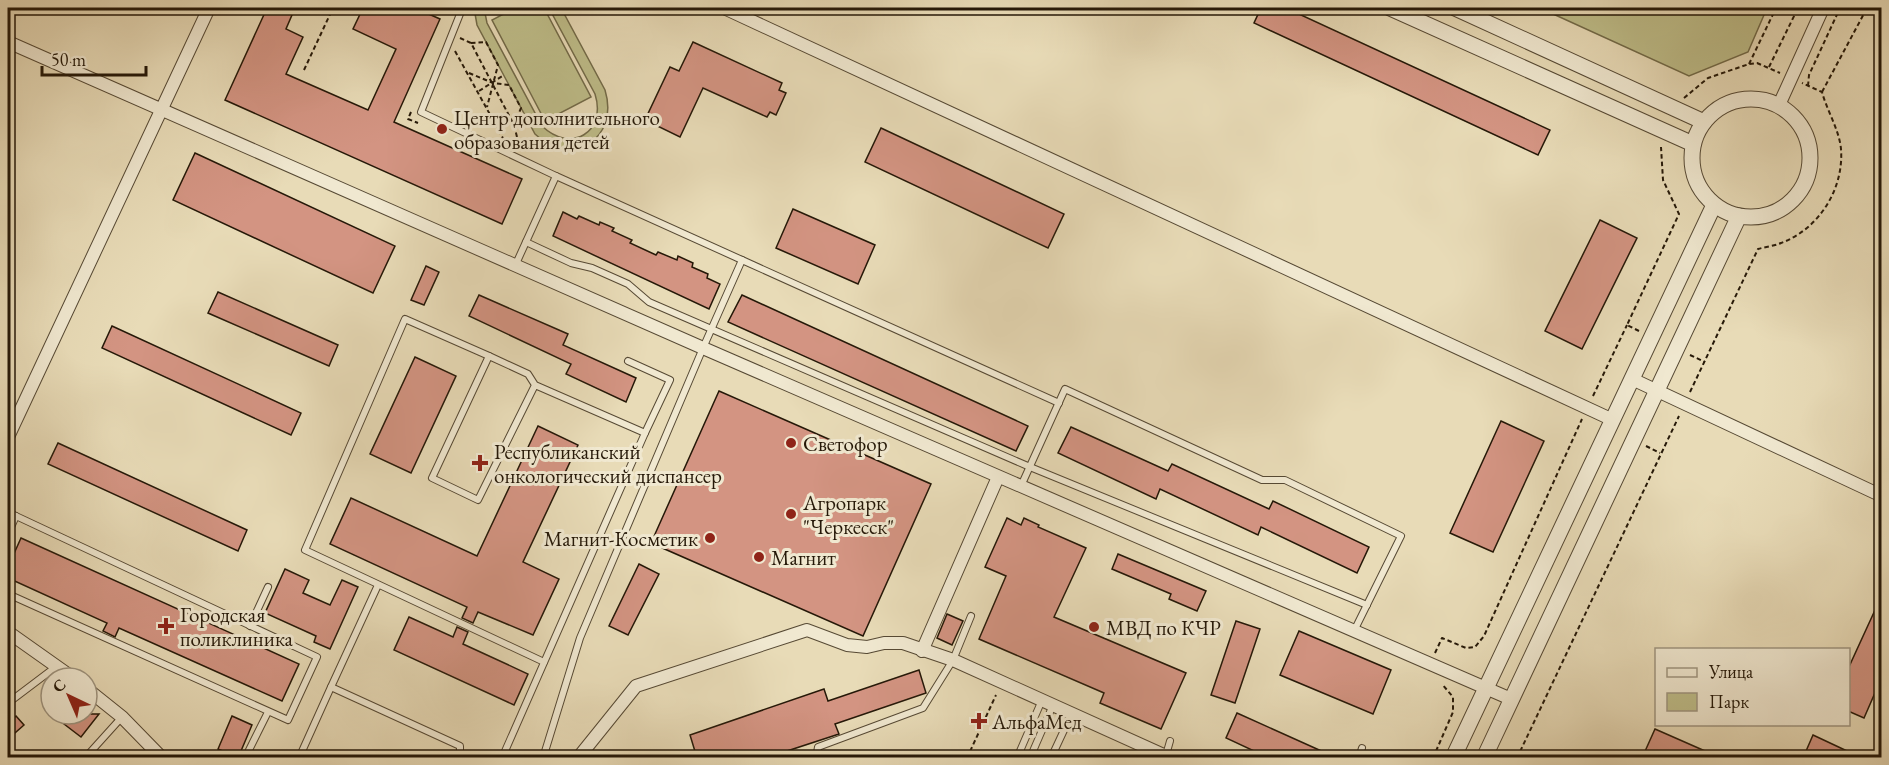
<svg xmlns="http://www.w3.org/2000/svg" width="1889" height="765" font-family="'EB Garamond',serif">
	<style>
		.green { fill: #bebd89; stroke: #726a48; stroke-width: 1.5 }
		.building { fill: #d39482; stroke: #251808; stroke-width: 1.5 }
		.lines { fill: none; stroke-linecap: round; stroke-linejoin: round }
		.service-casing { stroke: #564934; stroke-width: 8 }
		.minor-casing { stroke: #564934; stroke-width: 14 }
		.tertiary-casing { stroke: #564934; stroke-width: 17 }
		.path { stroke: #251808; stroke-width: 2; stroke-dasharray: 4.5 3; stroke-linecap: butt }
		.service { stroke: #f0e8d0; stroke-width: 6 }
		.minor { stroke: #f0e8d0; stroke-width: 12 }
		.tertiary { stroke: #f0e8d0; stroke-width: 15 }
		.poi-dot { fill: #8f2418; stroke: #f0e8d0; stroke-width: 2 }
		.labels { text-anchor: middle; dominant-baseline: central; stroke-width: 6; stroke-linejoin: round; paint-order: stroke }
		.poi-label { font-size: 21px; fill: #251808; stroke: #f0e8d0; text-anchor: start }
	</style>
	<rect width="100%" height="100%" fill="#e8dbb7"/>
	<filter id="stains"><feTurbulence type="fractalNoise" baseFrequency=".00333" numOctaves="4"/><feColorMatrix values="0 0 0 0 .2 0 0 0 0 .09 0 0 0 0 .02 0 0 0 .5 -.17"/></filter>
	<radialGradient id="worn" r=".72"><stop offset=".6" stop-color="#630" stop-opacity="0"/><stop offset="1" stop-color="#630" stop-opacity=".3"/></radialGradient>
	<g class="green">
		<path d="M474,8H484L487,23L542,126C571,154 607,132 595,94L549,8H561L605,90C620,139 571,169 535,134L477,25Z"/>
		<polygon points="515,8 544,8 591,97 545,121 492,20"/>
		<polygon points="1540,8 1767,8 1748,52 1689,76"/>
	</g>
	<g class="building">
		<polygon points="267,8 295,8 286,29 303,37 286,74 368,110 396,49 353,29 363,8 415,8 440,19 394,122 522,179 502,224 225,100"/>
		<polygon points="1261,8 1286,8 1550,130 1538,155 1254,23"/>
		<polygon points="693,42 782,83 779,90 786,93 776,115 770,112 767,117 703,88 680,137 645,120 670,67 679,71"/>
		<polygon points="881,128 1064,214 1048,248 865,162"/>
		<polygon points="195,153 395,246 373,293 173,200"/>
		<polygon points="793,209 875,245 858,284 776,248"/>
		<polygon points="563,212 577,219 579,216 599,225 600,222 614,228 612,231 632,240 630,243 656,255 658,252 677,260 678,256 693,263 692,267 708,274 707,278 720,284 709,309 553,236"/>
		<polygon points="1600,220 1637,238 1582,349 1545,331"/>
		<polygon points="426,266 439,272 424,305 411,300"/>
		<polygon points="218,292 338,345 329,366 208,313"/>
		<polygon points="479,295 568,334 563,345 636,378 626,402 566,374 571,364 469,316"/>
		<polygon points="742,295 1028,426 1016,451 728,322"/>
		<polygon points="112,326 301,413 291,435 102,348"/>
		<polygon points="415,357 456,376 411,473 370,454"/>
		<polygon points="719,391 931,484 863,636 651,543"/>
		<polygon points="1501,421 1544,441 1493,552 1450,533"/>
		<polygon points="538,426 578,445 523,562 559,579 533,635 478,612 473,623 462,618 467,607 330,544 351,498 477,556"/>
		<polygon points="1071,427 1168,471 1172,464 1269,509 1273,501 1369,547 1357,573 1261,527 1258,535 1160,489 1156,499 1058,453"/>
		<polygon points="58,443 247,530 238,551 48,464"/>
		<polygon points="1007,518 1021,525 1024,518 1039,525 1038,527 1086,548 1054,617 1186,673 1161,729 1100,703 1104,693 979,639 1006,576 985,567"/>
		<polygon points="21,538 299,664 282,701 119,628 115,637 103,631 107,623 8,578 8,567"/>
		<polygon points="1118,554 1206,591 1197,611 1169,599 1171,594 1112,569"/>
		<polygon points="639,564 659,574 628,635 609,626"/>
		<polygon points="285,569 309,580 303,593 330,605 342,580 358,587 330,649 314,642 316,636 265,613"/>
		<polygon points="1881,597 1881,679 1864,718 1848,711 1848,669"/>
		<polygon points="947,614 963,621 952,645 937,638"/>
		<polygon points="409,617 453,637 457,627 468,632 463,644 528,674 514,705 394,650"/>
		<polygon points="1236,621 1260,629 1235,703 1211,695"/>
		<polygon points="1299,631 1391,670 1373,714 1280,675"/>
		<polygon points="919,670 926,693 835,724 839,734 778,754 781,758 697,758 690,735 824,689 828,701"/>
		<polygon points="1237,713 1337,758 1269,758 1226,738"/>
		<polygon points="51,714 99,714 81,737"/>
		<polygon points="16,716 24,725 8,739 8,723"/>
		<polygon points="232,716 252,725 238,758 218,749"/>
		<polygon points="1655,729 1721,758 1642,758"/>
		<polygon points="1813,735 1862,758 1803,758"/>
	</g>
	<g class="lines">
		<g class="service-casing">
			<g id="service">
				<polyline points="454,8 460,14 421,112 556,176"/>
				<polyline points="526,242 571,263 592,268 628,284 649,302 1030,467 1367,605"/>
				<polyline points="515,266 556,176 742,260"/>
				<polyline points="489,356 405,319 305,550 544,662"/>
				<polyline points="628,361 670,380 645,433"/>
				<polyline points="1021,486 1065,389 1262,480 1285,480 1401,536 1354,631"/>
				<polyline points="8,512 16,516"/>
				<polyline points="8,534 16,516 317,657 288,720 8,594"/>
				<polyline points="378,585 331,687 460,746 460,758"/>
				<polyline points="250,626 268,587"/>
				<polyline points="8,703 57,666"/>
				<polyline points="1166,755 1170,741"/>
				<polyline points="85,758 122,717"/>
				<polyline points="245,758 268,712"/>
				<polyline points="299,758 331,687"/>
				<polyline points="502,758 645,433 535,385 528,374 489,356 432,478 478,500 535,385"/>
				<polyline points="543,758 580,638 703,348 742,260 1059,403"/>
				<polyline points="816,758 818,747 923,708 953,660 971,616"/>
				<polyline points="1017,758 1042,700"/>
				<polyline points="1030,758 1053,705"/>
				<polyline points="1051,758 1072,713"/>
				<polyline points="1359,758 1362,748"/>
			</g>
		</g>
		<g class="minor-casing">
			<g id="minor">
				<polyline points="724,8 1613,420"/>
				<polyline points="8,42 703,348 1511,699"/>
				<polyline points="1779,105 1823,8"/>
				<polyline points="1632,379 1882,496"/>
				<polyline points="8,437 209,8"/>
				<polyline points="8,632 73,678"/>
				<polyline points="922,651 998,477"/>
				<polyline points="87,689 122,717 162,758"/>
				<polyline points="578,758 636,686 807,630 847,645 867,647 884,643 903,643 953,660 1170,758"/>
			</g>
		</g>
		<g class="tertiary-casing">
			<g id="tertiary">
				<polyline points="1390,8 1693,144"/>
				<polyline points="1455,8 1704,122"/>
				<circle cx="1751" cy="158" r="59"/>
				<polyline points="1453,758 1714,205"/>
				<polyline points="1484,758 1739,216"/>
			</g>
		</g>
		<g class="path">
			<polyline points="460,38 471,43 514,125 520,149"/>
			<polyline points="471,43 486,42 498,65 487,107"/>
			<polyline points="455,51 504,140"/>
			<polyline points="1749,64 1776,8"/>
			<polyline points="1769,67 1798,8"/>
			<polyline points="304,70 333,8"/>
			<polyline points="469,73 493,83 509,85 521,108 514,125"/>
			<polyline points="1808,86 1809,75 1840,8"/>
			<polyline points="479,91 504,75"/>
			<polyline points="1822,92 1867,8"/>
			<polyline points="1684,98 1708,78 1749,64 1757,63 1780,73"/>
			<polyline points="411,112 408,119 418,123"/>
			<polyline points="1639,331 1627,325 1679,214 1663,180 1661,147"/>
			<polyline points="1690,355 1705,362"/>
			<path d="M1690,392L1758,249C1765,247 1774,246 1781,243C1819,229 1844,189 1841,149C1839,129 1827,111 1822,92L1802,83"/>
			<polyline points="1593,396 1627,325"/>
			<polyline points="1646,446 1660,453"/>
			<polyline points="1435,653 1442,638 1466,648 1475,647 1484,636 1582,419"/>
			<polyline points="967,758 996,695"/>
			<polyline points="1433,758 1453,712 1453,697 1442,684"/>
			<polyline points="1517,758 1679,416"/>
		</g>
		<use href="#service" class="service"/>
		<use href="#minor" class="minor"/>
		<use href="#tertiary" class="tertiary"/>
	</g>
	<g class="poi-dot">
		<circle cx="442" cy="129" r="6"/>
		<circle cx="791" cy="443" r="6"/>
		<path d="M477 454h6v6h6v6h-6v6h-6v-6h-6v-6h6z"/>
		<circle cx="791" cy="514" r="6"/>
		<circle cx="710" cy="538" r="6"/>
		<circle cx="759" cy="557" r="6"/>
		<path d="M163 617h6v6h6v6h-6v6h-6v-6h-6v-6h6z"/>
		<circle cx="1094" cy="627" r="6"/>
		<path d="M976 712h6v6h6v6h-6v6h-6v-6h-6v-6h6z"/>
	</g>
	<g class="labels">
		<g class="poi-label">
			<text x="454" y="117">Центр дополнительного<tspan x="454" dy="24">образования детей</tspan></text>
			<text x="803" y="443">Светофор</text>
			<text x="494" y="451">Республиканский<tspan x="494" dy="24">онкологический диспансер</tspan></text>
			<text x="803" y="502">Агропарк<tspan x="803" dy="24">"Черкесск"</tspan></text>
			<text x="698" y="538" text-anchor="end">Магнит-Косметик</text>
			<text x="771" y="557">Магнит</text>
			<text x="180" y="614">Городская<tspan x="180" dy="24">поликлиника</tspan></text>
			<text x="1106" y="627">МВД по КЧР</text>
			<text x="992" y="721">АльфаМед</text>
		</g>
	</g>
	<rect width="1889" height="765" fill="none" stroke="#e8dbb7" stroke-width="30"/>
	<rect x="9" y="9" width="1871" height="747" fill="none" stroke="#251808" stroke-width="3"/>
	<rect x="15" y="15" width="1859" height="735" fill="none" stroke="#251808" stroke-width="1.5"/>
	<rect x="1655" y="648" width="195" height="78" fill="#f0e8d0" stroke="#9f9580" stroke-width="1.5"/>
	<rect x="1667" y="668" width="30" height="9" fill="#f0e8d0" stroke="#9f9580" stroke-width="1.5"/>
	<text x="1709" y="678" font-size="18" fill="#251808">Улица</text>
	<rect x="1667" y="693" width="30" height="18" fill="#bebd89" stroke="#9f9580" stroke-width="1.5"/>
	<text x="1709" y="708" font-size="18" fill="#251808">Парк</text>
	<g transform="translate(69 696) rotate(316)"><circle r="28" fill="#f0e8d0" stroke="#9f9580" stroke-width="1.5"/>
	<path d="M0-4.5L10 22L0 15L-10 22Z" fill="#8f2418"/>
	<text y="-9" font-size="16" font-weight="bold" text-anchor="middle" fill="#251808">С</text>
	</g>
	<path d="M42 66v9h104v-9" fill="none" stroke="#251808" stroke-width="3"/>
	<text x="51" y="66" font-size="18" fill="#251808" stroke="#f0e8d0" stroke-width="4.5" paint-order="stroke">50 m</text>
	<rect width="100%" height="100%" filter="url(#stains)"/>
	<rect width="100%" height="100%" fill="url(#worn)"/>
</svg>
